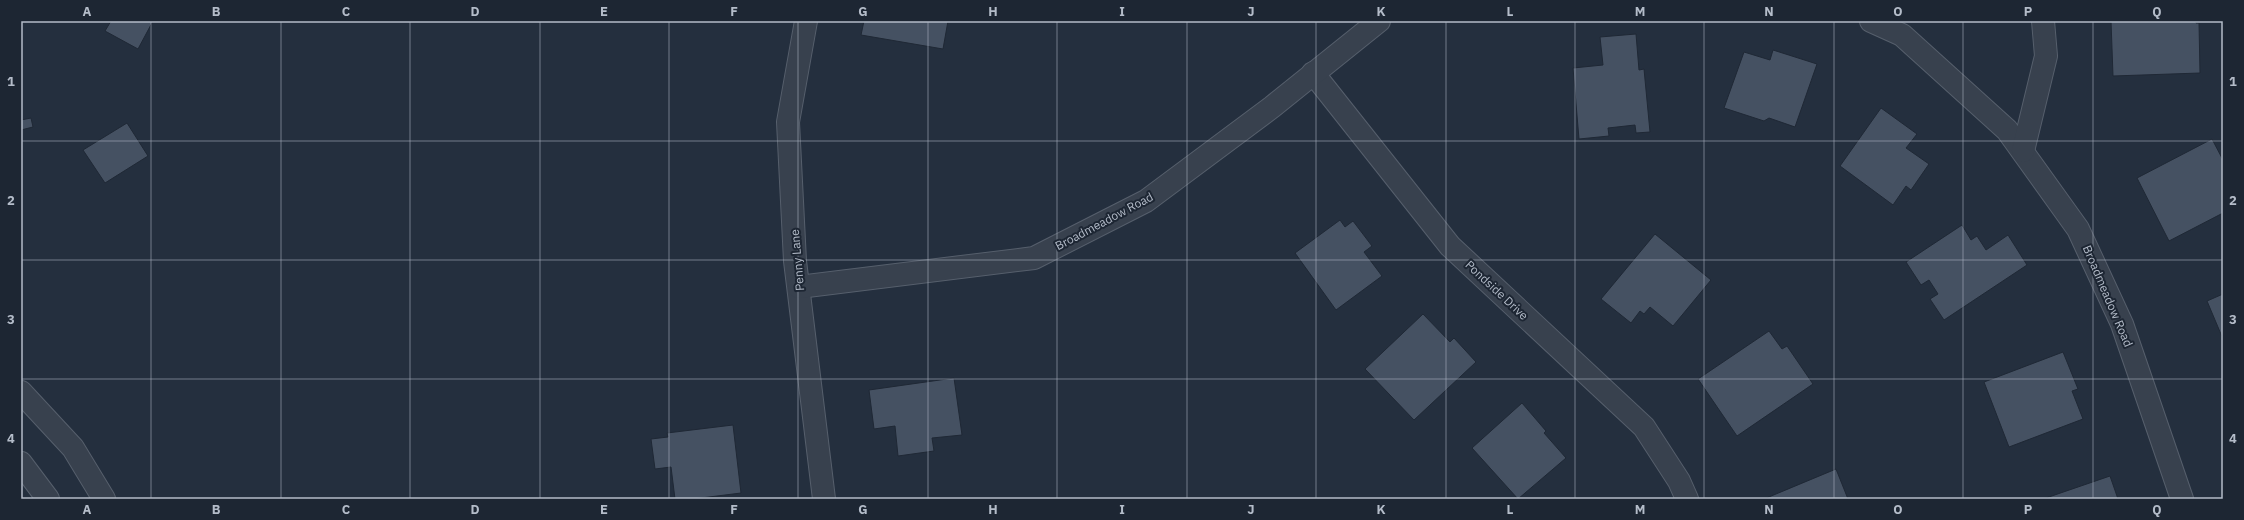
<svg xmlns="http://www.w3.org/2000/svg" width="2244" height="520" font-family="'IBM Plex Sans',sans-serif">
	<style>
		.building { fill: #455162; stroke: #1f2835 }
		.lines { fill: none; stroke-linecap: round; stroke-linejoin: round }
		.minor-casing { stroke: #565f6c; stroke-width: 24 }
		.minor { stroke: #38414e; stroke-width: 22 }
		.grid { fill: none; stroke: #b4bcc9; stroke-width: 1; stroke-opacity: 0.55 }
		.labels { text-anchor: middle; dominant-baseline: central; stroke-width: 4; stroke-linejoin: round; paint-order: stroke }
		.street-label { font-size: 12px; fill: #b4bcc9; stroke: #1d2633 }
		.neatline { fill: none; stroke: #b4bcc9; stroke-width: 1.5 }
		.grid-label { font-size: 13px; text-anchor: middle; font-weight: bold; fill: #b4bcc9 }
	</style>
	<rect width="100%" height="100%" fill="#242f3e"/>
	<g class="building">
		<polygon points="111,21 153,21 138,49 105,31"/>
		<polygon points="864,21 948,21 943,49 861,35"/>
		<polygon points="2111,21 2196,21 2196,23 2199,23 2200,73 2113,76"/>
		<polygon points="1636,34 1639,70 1644,69 1650,132 1636,133 1635,125 1608,128 1609,136 1579,139 1573,68 1603,65 1600,37"/>
		<polygon points="1773,50 1817,64 1795,127 1769,118 1764,121 1724,108 1744,52 1770,60"/>
		<polygon points="1881,108 1917,134 1906,148 1929,164 1911,190 1906,186 1893,205 1840,166"/>
		<polygon points="31,118 33,127 21,130 21,120"/>
		<polygon points="127,123 148,156 105,183 83,150"/>
		<polygon points="2212,139 2223,160 2223,213 2169,241 2137,178"/>
		<polygon points="1340,220 1345,227 1353,221 1372,246 1364,252 1382,276 1336,310 1295,253"/>
		<polygon points="1962,225 1971,240 1977,236 1986,250 2008,235 2027,265 1944,320 1930,299 1938,294 1929,280 1921,285 1906,262"/>
		<polygon points="1655,234 1711,280 1673,326 1650,307 1644,314 1640,311 1631,323 1601,299"/>
		<polygon points="2223,294 2223,339 2207,301"/>
		<polygon points="1423,314 1450,342 1454,338 1476,362 1414,420 1365,369"/>
		<polygon points="1769,331 1782,349 1787,346 1813,384 1737,436 1698,379"/>
		<polygon points="2063,352 2078,389 2072,391 2083,419 2009,447 1984,382"/>
		<polygon points="954,378 962,435 932,438 934,451 898,456 895,426 874,429 869,390"/>
		<polygon points="1522,403 1546,431 1544,433 1566,458 1518,499 1472,448"/>
		<polygon points="733,425 741,493 693,499 675,499 671,467 655,469 651,439 668,437 667,433"/>
		<polygon points="1836,469 1848,499 1764,499"/>
		<polygon points="2110,476 2118,499 2043,499"/>
	</g>
	<g class="lines">
		<g class="minor-casing">
			<g id="minor">
				<polyline points="806,21 788,122 795,261 824,499"/>
				<polyline points="1871,21 1902,35 2007,130 2078,229 2122,324 2182,499"/>
				<polyline points="1313,73 1450,246 1644,427 1679,481 1687,499"/>
				<polyline points="2023,151 2046,56 2043,21"/>
				<polyline points="799,287 1034,258 1146,201 1272,107 1379,21"/>
				<polyline points="21,392 73,448 104,499"/>
				<polyline points="21,463 48,499"/>
			</g>
		</g>
		<use href="#minor" class="minor"/>
	</g>
	<path class="grid" d="M151,21V499M281,21V499M410,21V499M540,21V499M669,21V499M798,21V499M928,21V499M1057,21V499M1187,21V499M1316,21V499M1446,21V499M1575,21V499M1704,21V499M1834,21V499M1963,21V499M2093,21V499M21,141H2223M21,260H2223M21,379H2223"/>
	<g class="labels">
		<g class="street-label">
			<text transform="translate(1104 221) rotate(-28)">Broadmeadow Road</text>
			<text transform="translate(797 260) rotate(-95)">Penny Lane</text>
			<text transform="translate(1497 290) rotate(43)">Pondside Drive</text>
			<text transform="translate(2108 296) rotate(67)">Broadmeadow Road</text>
		</g>
	</g>
	<rect width="2244" height="520" fill="none" stroke="#1d2633" stroke-width="44"/>
	<rect x="22" y="22" width="2200" height="476" class="neatline"/>
	<g class="grid-label">
		<text x="87" y="16">A</text>
		<text x="216" y="16">B</text>
		<text x="346" y="16">C</text>
		<text x="475" y="16">D</text>
		<text x="604" y="16">E</text>
		<text x="734" y="16">F</text>
		<text x="863" y="16">G</text>
		<text x="993" y="16">H</text>
		<text x="1122" y="16">I</text>
		<text x="1251" y="16">J</text>
		<text x="1381" y="16">K</text>
		<text x="1510" y="16">L</text>
		<text x="1640" y="16">M</text>
		<text x="1769" y="16">N</text>
		<text x="1898" y="16">O</text>
		<text x="2028" y="16">P</text>
		<text x="2157" y="16">Q</text>
		<text x="11" y="86">1</text>
		<text x="2233" y="86">1</text>
		<text x="11" y="205">2</text>
		<text x="2233" y="205">2</text>
		<text x="11" y="324">3</text>
		<text x="2233" y="324">3</text>
		<text x="11" y="443">4</text>
		<text x="2233" y="443">4</text>
		<text x="87" y="514">A</text>
		<text x="216" y="514">B</text>
		<text x="346" y="514">C</text>
		<text x="475" y="514">D</text>
		<text x="604" y="514">E</text>
		<text x="734" y="514">F</text>
		<text x="863" y="514">G</text>
		<text x="993" y="514">H</text>
		<text x="1122" y="514">I</text>
		<text x="1251" y="514">J</text>
		<text x="1381" y="514">K</text>
		<text x="1510" y="514">L</text>
		<text x="1640" y="514">M</text>
		<text x="1769" y="514">N</text>
		<text x="1898" y="514">O</text>
		<text x="2028" y="514">P</text>
		<text x="2157" y="514">Q</text>
	</g>
</svg>
